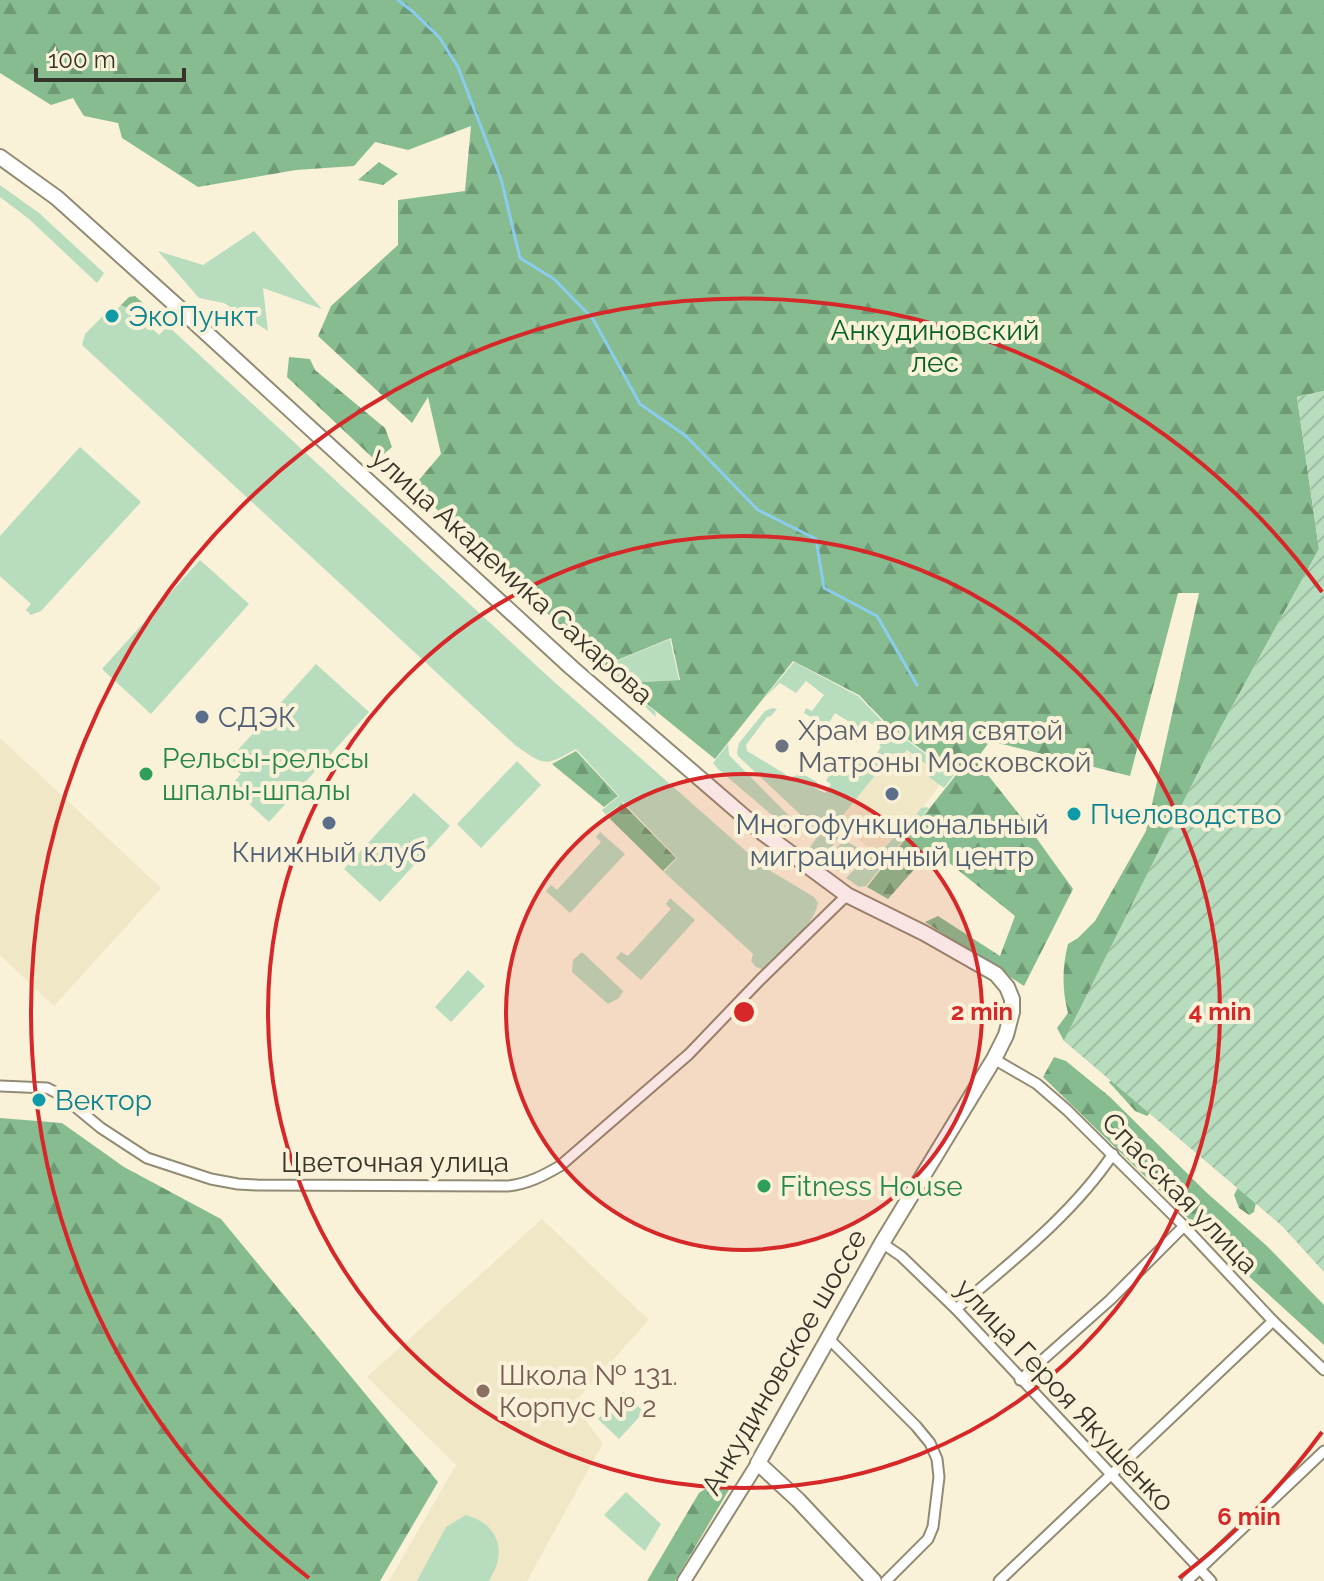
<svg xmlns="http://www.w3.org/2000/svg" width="1324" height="1581" font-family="Raleway,sans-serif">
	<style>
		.built { fill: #efe7c6 }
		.green { fill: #b8dcbe }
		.forest { fill: url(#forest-firs) }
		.garden { fill: url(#garden-furrows) }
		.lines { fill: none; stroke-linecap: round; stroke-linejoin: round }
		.stream { stroke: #8accf0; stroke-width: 3 }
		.minor-casing { stroke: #918b73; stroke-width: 13 }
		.tertiary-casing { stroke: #918b73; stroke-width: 16 }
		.secondary-casing { stroke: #918b73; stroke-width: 18 }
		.minor { stroke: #fff; stroke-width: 9 }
		.tertiary { stroke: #fff; stroke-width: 12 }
		.secondary { stroke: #fff; stroke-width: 14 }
		.ring { fill: none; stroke: #d62828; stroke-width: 4 }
		.culture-dot { fill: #0f9aa8; stroke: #f9f2d9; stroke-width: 3 }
		.service-dot { fill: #5c6f8a; stroke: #f9f2d9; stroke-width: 3 }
		.worship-dot { fill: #6b7280; stroke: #f9f2d9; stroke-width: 3 }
		.leisure-dot { fill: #2e9e5b; stroke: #f9f2d9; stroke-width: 3 }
		.education-dot { fill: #8d6e63; stroke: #f9f2d9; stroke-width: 3 }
		.labels { text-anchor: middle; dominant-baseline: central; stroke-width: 8; stroke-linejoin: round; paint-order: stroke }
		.culture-label { font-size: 28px; fill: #0d838f; stroke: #f9f2d9; text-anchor: start }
		.park-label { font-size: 28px; fill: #065e28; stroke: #f9f2d9 }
		.street-label { font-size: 28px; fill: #37342a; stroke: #f9f2d9 }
		.service-label { font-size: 28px; fill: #4e5e75; stroke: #f9f2d9 }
		.worship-label { font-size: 28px; fill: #5b616d; stroke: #f9f2d9; text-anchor: start }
		.leisure-label { font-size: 28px; fill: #27864d; stroke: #f9f2d9; text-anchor: start }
		.education-label { font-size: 28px; fill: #785e54; stroke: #f9f2d9; text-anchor: start }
		.centre { fill: #d62828; stroke: #f9f2d9; stroke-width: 4 }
		.ring-label { font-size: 24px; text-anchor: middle; font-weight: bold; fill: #d62828; stroke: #f9f2d9; stroke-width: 8; stroke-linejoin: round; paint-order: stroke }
	</style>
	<defs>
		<pattern id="forest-firs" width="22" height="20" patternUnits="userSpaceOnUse" patternTransform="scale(2)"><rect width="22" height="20" fill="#87bc90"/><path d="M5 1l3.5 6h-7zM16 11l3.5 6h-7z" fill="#6f9a76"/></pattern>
		<pattern id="garden-furrows" width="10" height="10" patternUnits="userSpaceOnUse" patternTransform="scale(2)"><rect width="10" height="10" fill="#b8dcbe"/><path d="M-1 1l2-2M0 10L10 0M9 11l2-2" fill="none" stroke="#9fbda3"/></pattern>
	</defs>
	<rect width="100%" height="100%" fill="#f9f2d9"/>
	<g class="built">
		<polygon points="0,738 161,888 54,1006 0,955"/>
		<polygon points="895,742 944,779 885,859 835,822"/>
		<polygon points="542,1219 649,1320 573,1404 603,1443 527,1581 389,1581 456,1465 367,1377"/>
	</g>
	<g class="green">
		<polygon points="0,185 39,213 104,273 97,283 29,219 0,197"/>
		<polygon points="254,231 322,309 263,288 268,331 224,303 199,298 158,251 203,265"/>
		<path d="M121,305L133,311L159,335L168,326L552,680L764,867L814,897L818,903C813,928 781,953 762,969L756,967L751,961L753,954L664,872L677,858L623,802L606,815L602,810L619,796L576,749C544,767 545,766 515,745L82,345L85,334L105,314L111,316Z"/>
		<polygon points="80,447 141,502 41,611 31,615 26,610 31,604 0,576 0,536"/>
		<polygon points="200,560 249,604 151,714 102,669"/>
		<polygon points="670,639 679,680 642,682 640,699 655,711 656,717 602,667"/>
		<polygon points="794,662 858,696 886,725 954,775 944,788 929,777 933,770 907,750 900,757 893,753 839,820 844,825 840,831 840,836 823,858 810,847 820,833 738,756 737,752 739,743 765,711 772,708 777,709 771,716 767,717 746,745 747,751 790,777 796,776 799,772 817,782 815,788 825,793 831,784 826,781 837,759 844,762 847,759 853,762 847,772 851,775 860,760 869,764 881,747 874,736 878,728 868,722 856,743 845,736 851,723 835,713 827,726 804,713 806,708 812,711 824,695 806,681 796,693 780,683 765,697"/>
		<polygon points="316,664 369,712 269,822 230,786 241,774 227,762"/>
		<polygon points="728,744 729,755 801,828 793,833 718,769 713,763"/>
		<polygon points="517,761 541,785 481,848 457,824"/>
		<polygon points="414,793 450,826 380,902 344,869"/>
		<polygon points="926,807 929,808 866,886 859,887 846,878 869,855 880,853 899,832 914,824 914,818 921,808"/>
		<polygon points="600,832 625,854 570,913 546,891 551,885 557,890 601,842 596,837"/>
		<polygon points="844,840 860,849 838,871 825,860"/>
		<polygon points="670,898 695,920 641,980 616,958 621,952 628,956 671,909 666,904"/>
		<polygon points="582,952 623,991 619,998 608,1004 572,972 573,960"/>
		<polygon points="468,970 485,986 451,1022 435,1007"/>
		<polygon points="623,1392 644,1412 619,1439 598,1419"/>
		<polygon points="626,1492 661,1524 645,1551 604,1515"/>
		<path d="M466,1515C488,1521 504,1538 497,1563C496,1569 491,1576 489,1581H417L446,1527Z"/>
	</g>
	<g class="forest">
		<path d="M0,0H1324V391L1297,397L1319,549L1221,727L1064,1041L1057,1028L1068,1013C1062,990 1062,967 1068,944L1078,938L1095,921L1146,831L1199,593H1178L1130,776L990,741L976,760L1022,818L1073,889L1024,986L925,922L938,916L1000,956L1015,916L932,849L888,899L867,887L956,775L887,724L859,695L793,661L715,759L641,699L642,682L680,680L671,638L603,666L413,487L441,454L428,397L412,423L318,336L331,306L398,245V200L465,191L471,126L408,150L375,142L354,166L296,170L198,187L122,138L118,123L84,116L73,98L51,105L0,73Z"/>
		<polygon points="379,162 398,174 383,185 358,180"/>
		<polygon points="135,296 155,314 155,321 143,320 133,311 121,305 129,297"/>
		<polygon points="289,357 310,359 315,370 385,428 392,447 376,461 287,377"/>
		<polygon points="576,751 618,796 604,807 552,764"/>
		<polygon points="622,803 676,858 663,871 607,816"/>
		<polygon points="1054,1057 1066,1061 1110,1097 1207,1193 1267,1246 1324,1305 1324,1345 1231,1260 1043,1077"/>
		<polygon points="1123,1074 1161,1102 1147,1116 1135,1111 1109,1082"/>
		<polygon points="0,1118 62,1123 124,1167 221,1219 438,1482 380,1581 0,1581"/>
		<polygon points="1241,1182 1259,1189 1254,1212 1249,1215 1239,1208 1234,1195"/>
		<polygon points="724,1477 730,1488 675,1581 647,1581 699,1493"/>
	</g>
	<polygon class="garden" points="1324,391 1324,1272 1282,1226 1064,1041 1221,727 1319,549 1297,397"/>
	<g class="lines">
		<polyline class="stream" points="398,0 412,11 439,37 458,67 501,179 520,258 554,279 593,319 640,404 686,436 758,510 816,539 824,588 877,616 917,685"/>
		<g class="minor-casing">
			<g id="minor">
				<polyline points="994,1059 1037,1084 1067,1110 1184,1226 1273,1321 1324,1370"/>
				<path d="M0,1086L47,1088L61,1095L101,1128L147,1158L211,1179L238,1184L257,1185L508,1186C527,1184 543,1176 560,1166L689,1054L760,980L847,895"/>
				<polyline points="882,1243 901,1256 956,1309 1211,1581"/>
				<path d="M956,1309C1011,1262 1072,1215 1113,1154"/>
				<polyline points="828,1338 916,1426 930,1443 937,1459 939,1477 933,1527 928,1539 886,1581"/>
				<polyline points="1020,1380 1110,1300 1184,1226"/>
				<polyline points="999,1581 1273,1321"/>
				<polyline points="1187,1581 1324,1451"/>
			</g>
		</g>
		<g class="tertiary-casing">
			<polyline id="tertiary" points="684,1581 758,1463"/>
		</g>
		<g class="secondary-casing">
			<polyline id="secondary" points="0,157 57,198 178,307 572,668 763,833 847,895 924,933 996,974 1007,987 1012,999 1012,1012 1006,1035 994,1059 882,1243 758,1463 798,1500 874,1581"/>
		</g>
		<use href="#minor" class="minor"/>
		<use href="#tertiary" class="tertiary"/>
		<use href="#secondary" class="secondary"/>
	</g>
	<circle cx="744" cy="1012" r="238" fill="#d62828" fill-opacity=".12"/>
	<g class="ring">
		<circle cx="744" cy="1012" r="238"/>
		<circle cx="744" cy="1012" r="476"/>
		<path d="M1322 1432A714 714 0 0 1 1179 1578M309 1578A714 714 0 1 1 1322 592"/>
	</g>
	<g class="culture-dot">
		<circle cx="112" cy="316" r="8"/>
		<circle cx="1074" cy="814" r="8"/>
		<circle cx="39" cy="1100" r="8"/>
	</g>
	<g class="service-dot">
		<circle cx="202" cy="717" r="8"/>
		<circle cx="892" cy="794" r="8"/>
		<circle cx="329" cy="823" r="8"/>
	</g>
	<circle class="worship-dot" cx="782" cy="746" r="8"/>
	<g class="leisure-dot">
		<circle cx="146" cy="774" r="8"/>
		<circle cx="764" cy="1186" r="8"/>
	</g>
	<circle class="education-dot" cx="483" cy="1391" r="8"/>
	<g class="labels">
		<g class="culture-label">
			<text x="128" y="316">ЭкоПункт</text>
			<text x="1090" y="814">Пчеловодство</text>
			<text x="55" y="1100">Вектор</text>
		</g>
		<g class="park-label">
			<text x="935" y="330">Анкудиновский<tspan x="935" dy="32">лес</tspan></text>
		</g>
		<g class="street-label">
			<text transform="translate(512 576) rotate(42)">улица Академика Сахарова</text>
			<text x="395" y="1162">Цветочная улица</text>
			<text transform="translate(1180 1193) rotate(46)">Спасская улица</text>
			<text transform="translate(784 1362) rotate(-60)">Анкудиновское шоссе</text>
			<text transform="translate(1065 1395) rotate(47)">улица Героя Якушенко</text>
		</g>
		<g class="service-label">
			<text x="218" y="717" text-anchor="start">СДЭК</text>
			<text x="892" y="824">Многофункциональный<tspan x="892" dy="32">миграционный центр</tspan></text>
			<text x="329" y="852">Книжный клуб</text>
		</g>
		<g class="worship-label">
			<text x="798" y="730">Храм во имя святой<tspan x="798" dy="32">Матроны Московской</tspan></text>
		</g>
		<g class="leisure-label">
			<text x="162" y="758">Рельсы-рельсы<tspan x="162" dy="32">шпалы-шпалы</tspan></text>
			<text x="780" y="1186">Fitness House</text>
		</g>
		<g class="education-label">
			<text x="499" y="1375">Школа № 131.<tspan x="499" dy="32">Корпус № 2</tspan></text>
		</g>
	</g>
	<circle cx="744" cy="1012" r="12" class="centre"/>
	<g class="ring-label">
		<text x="982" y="1020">2 min</text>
		<text x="1220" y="1020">4 min</text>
		<text x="1249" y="1525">6 min</text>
	</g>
	<path d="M36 68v12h148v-12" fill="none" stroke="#37342a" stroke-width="4"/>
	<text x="48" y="68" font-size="24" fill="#37342a" stroke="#f9f2d9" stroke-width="6" paint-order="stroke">100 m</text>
</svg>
